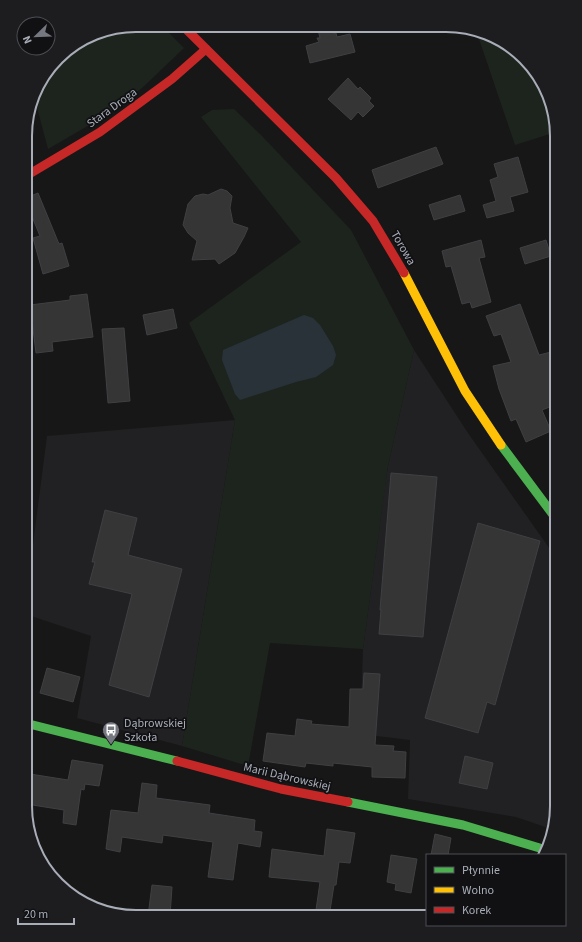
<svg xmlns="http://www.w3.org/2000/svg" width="582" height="942" font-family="'Source Sans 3',sans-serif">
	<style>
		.built { fill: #212123 }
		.green { fill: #1d241e }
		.water { fill: #2a3239 }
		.building { fill: #353536; stroke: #3f4043 }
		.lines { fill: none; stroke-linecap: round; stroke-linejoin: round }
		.fast { stroke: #4caf50; stroke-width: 9 }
		.slow { stroke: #ffc107; stroke-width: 9 }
		.jam { stroke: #c62828; stroke-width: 9 }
		.labels { text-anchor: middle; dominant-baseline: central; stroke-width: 3.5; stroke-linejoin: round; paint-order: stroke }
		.street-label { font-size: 12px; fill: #a8adb8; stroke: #111113 }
		.poi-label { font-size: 12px; fill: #a8adb8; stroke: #111113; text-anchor: start }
		.rim { fill: none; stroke: #a8adb8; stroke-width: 2 }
	</style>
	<rect width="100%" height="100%" fill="#171717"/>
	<g class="built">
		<polygon points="414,350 468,433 557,559 557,814 551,829 516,817 408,799 410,740 360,734 363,649 385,486 388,466"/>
		<polygon points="235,420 182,746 77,718 91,636 25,614 25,606 47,436"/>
	</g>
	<g class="green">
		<polygon points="136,25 161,25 184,48 142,88 103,117 48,149 34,96 37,86 63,53 93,33"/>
		<polygon points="478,32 514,48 549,93 556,132 515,145 477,33"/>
		<polygon points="234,109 262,136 351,230 414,350 388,466 363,649 270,643 248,766 182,746 235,420 189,323 301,242 201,117 212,110"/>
	</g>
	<polygon class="water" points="304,315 313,318 320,325 333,346 336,355 333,365 316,377 296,382 240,400 235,394 222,360 223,350"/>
	<g class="building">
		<polygon points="317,26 332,26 334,34 336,33 337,37 350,34 355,52 310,63 306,46 319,42 317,38 320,38"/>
		<polygon points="348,78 358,89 360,87 371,98 369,101 374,106 363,117 358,112 351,120 328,99"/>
		<polygon points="436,147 443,164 378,188 372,170"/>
		<polygon points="518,157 528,192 510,197 514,211 487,218 483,205 496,201 490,180 498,177 494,164"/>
		<polygon points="221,189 227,191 232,196 230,208 233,223 248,228 244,237 235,253 219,264 215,259 192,260 197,241 188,233 183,225 188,204 195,196 203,194 208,195"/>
		<polygon points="38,193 59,244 62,243 69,266 43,274 33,238 40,236 26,202 26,198"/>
		<polygon points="460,195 465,211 434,220 429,205"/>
		<polygon points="481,240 485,257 479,258 491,302 472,308 470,302 462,304 451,266 446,267 442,251"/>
		<polygon points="546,240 551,256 525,264 520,248"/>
		<polygon points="87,294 93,337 52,342 53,351 36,353 30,305 70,300 70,296"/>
		<polygon points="520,304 539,355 555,351 557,359 557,404 542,410 551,431 526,442 516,419 511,421 499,389 493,366 511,362 501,334 494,336 486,316"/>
		<polygon points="173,309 177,328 147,335 143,315"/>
		<polygon points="124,328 130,401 108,403 102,329"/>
		<polygon points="391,473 437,477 423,637 379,634 381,610 380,610"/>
		<polygon points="105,510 137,518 128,555 182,569 149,697 109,685 132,594 89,584 95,562 92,562"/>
		<polygon points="478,523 540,541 495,705 487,702 478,733 425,718"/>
		<polygon points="47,668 80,677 73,702 40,693"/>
		<polygon points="364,673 380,674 375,745 394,746 393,751 406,752 405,778 372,777 372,767 333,763 333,766 306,763 305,767 263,761 267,733 295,736 297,719 312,721 311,724 349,727 350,689 363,689"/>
		<polygon points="465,756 493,763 487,789 459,783"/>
		<polygon points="72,760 103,765 99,786 85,784 84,790 81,789 76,825 63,823 64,810 26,804 30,774 68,780"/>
		<polygon points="142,783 157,785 156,798 210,805 209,813 255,820 254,831 262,832 260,847 238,843 233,880 208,877 213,842 163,835 162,843 122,837 120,852 106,849 111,810 138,813"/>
		<polygon points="327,829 355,833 350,863 339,862 336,885 334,885 329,917 315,917 320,882 269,877 272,849 324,856"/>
		<polygon points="435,834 451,838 448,855 431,855"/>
		<polygon points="391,855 417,859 411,893 395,890 396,884 387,882"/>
		<polygon points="152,885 172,887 170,916 148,916"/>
	</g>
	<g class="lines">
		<g class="fast">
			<polyline points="501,445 557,520"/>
			<polyline points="25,723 177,761"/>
			<polyline points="348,802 463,825 543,849"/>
		</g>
		<polyline class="slow" points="404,273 465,391 501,445"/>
		<g class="jam">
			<polyline points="182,25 336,178 373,221 404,273"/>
			<polyline points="26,176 100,132 172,79 206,49"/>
			<polyline points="177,761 281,789 348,802"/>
		</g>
	</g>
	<defs>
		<g id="bus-pin" transform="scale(0.9)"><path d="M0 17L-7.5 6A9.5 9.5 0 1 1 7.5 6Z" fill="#757880" stroke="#111113"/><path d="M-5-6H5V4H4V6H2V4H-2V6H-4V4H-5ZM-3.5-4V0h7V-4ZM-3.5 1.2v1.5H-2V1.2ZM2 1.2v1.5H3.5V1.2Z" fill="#fff"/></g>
	</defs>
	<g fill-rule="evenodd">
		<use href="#bus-pin" x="111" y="730"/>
	</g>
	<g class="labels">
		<g class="street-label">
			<text transform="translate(112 108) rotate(-36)">Stara Droga</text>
			<text transform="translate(403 248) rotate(60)">Torowa</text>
			<text transform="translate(287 777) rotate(13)">Marii Dąbrowskiej</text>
		</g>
		<g class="poi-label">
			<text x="124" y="723">Dąbrowskiej<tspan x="124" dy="14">Szkoła</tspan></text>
		</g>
	</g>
	<path d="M0 0H582V942H0ZM136 32H446A104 104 0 0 1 550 136V806A104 104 0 0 1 446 910H136A104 104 0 0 1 32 806V136A104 104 0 0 1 136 32Z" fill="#1d1d20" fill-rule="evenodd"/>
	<path class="rim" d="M136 32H446A104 104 0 0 1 550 136V806A104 104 0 0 1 446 910H136A104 104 0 0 1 32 806V136A104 104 0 0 1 136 32Z"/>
	<rect x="426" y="854" width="140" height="72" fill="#111113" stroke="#4d4f55"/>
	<rect x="434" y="867" width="20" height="6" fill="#4caf50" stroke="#4d4f55"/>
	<text x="462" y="874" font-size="12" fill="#a8adb8">Płynnie</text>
	<rect x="434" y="887" width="20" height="6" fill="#ffc107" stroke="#4d4f55"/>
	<text x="462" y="894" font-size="12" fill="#a8adb8">Wolno</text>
	<rect x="434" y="907" width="20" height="6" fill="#c62828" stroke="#4d4f55"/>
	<text x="462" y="914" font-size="12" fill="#a8adb8">Korek</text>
	<g transform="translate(36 36) rotate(247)"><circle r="19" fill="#111113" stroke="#4d4f55"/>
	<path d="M0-3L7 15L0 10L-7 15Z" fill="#757880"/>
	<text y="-6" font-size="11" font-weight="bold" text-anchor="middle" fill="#a8adb8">N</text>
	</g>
	<path d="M18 918v6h56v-6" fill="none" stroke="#a8adb8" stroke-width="2"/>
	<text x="24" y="918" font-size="12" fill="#a8adb8" stroke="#111113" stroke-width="3" paint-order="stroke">20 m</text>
</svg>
